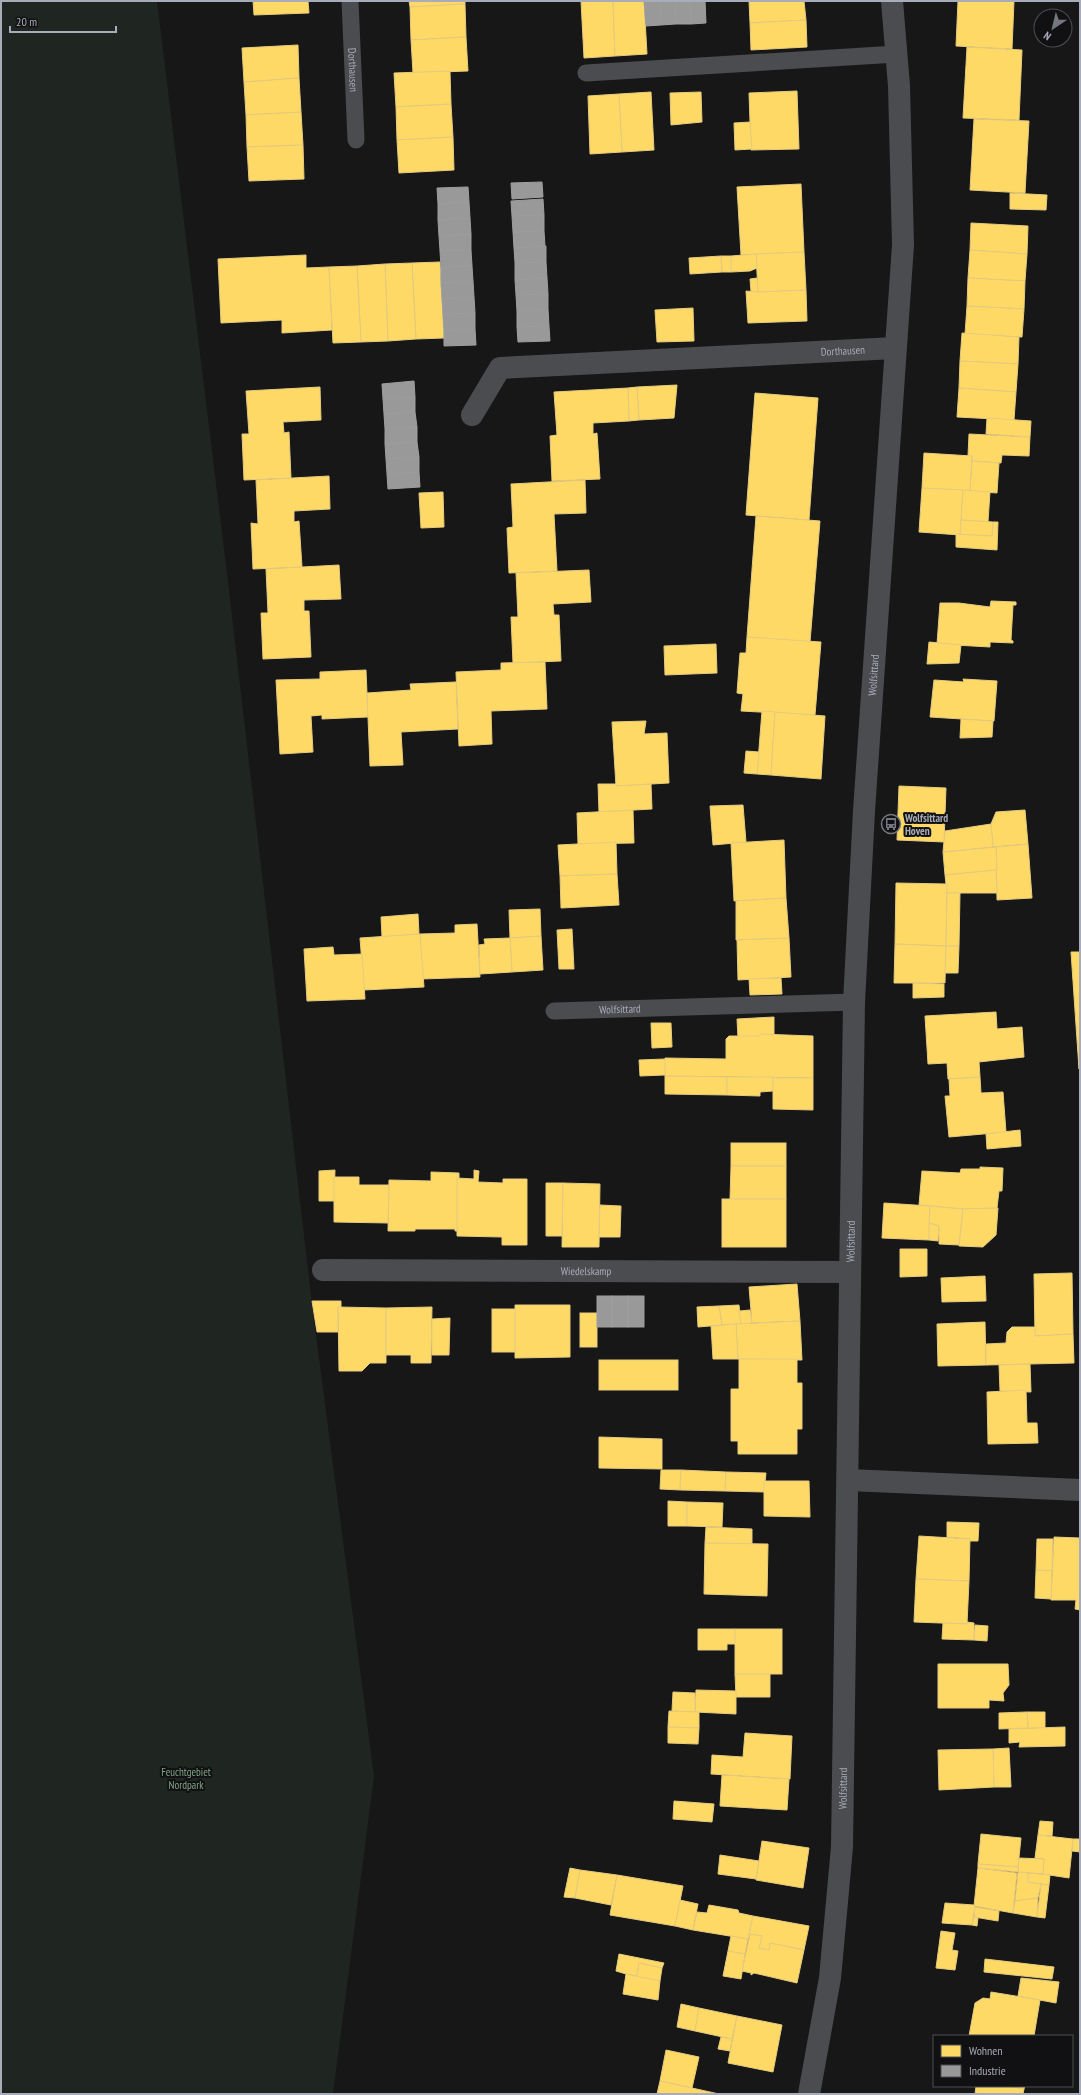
<svg xmlns="http://www.w3.org/2000/svg" width="1081" height="2095" font-family="'PT Sans Narrow',sans-serif">
	<style>
		.green { fill: #1f2621 }
		.homes { fill: #ffd966; stroke: #e5cb7f }
		.industry { fill: #999; stroke: #9e9ea2 }
		.lines { fill: none; stroke-linecap: round; stroke-linejoin: round }
		.service { stroke: #4b4c50; stroke-width: 17 }
		.minor { stroke: #4b4c50; stroke-width: 22 }
		.tertiary { stroke: #4b4c50; stroke-width: 22 }
		.labels { text-anchor: middle; dominant-baseline: central; stroke-width: 4; stroke-linejoin: round; paint-order: stroke }
		.street-label { font-size: 11px; fill: #a8abb8; stroke: #111113 }
		.poi-label { font-size: 11px; font-weight: bold; fill: #a8abb8; stroke: #111113; text-anchor: start }
		.park-label { font-size: 11px; fill: #7fa485; stroke: #111113 }
	</style>
	<rect width="100%" height="100%" fill="#171717"/>
	<polygon class="green" points="1,1 157,1 228,582 313,1313 374,1776 333,2094 1,2094"/>
	<g class="homes">
		<polygon points="253,1 308,1 309,13 254,15"/>
		<polygon points="409,1 465,1 465,4 410,7"/>
		<polygon points="581,1 613,1 615,56 584,58"/>
		<polygon points="613,1 644,1 647,54 615,56"/>
		<polygon points="749,1 804,1 806,20 750,23"/>
		<polygon points="958,1 1014,1 1012,49 956,46"/>
		<polygon points="465,4 466,37 411,40 410,7"/>
		<polygon points="806,20 807,47 751,50 750,23"/>
		<polygon points="466,37 468,71 413,73 411,40"/>
		<polygon points="298,45 299,78 244,82 242,48"/>
		<polygon points="967,47 1022,50 1019,120 963,118"/>
		<polygon points="450,71 451,104 396,107 394,73"/>
		<polygon points="299,78 301,112 246,115 244,82"/>
		<polygon points="797,91 799,149 751,150 749,93"/>
		<polygon points="651,92 654,150 622,152 619,94"/>
		<polygon points="701,92 702,122 671,125 670,93"/>
		<polygon points="619,94 622,152 590,154 588,96"/>
		<polygon points="451,104 453,137 397,140 396,107"/>
		<polygon points="301,112 303,145 247,147 246,115"/>
		<polygon points="974,119 1029,121 1025,193 970,190"/>
		<polygon points="750,122 752,149 735,150 734,123"/>
		<polygon points="453,137 454,170 399,173 397,140"/>
		<polygon points="303,145 304,179 249,181 247,147"/>
		<polygon points="801,184 804,252 741,255 737,187"/>
		<polygon points="1010,193 1047,195 1046,210 1010,209"/>
		<polygon points="971,223 1028,226 1027,254 970,250"/>
		<polygon points="970,250 1027,254 1025,281 968,278"/>
		<polygon points="804,252 806,290 758,292 756,254"/>
		<polygon points="756,254 757,268 750,271 731,272 731,256"/>
		<polygon points="306,255 306,268 329,267 332,330 282,333 282,320 221,323 218,259"/>
		<polygon points="721,256 731,256 731,272 722,272"/>
		<polygon points="721,256 722,272 690,274 689,258"/>
		<polygon points="440,262 444,338 416,339 412,263"/>
		<polygon points="412,263 416,339 388,341 385,264"/>
		<polygon points="385,264 388,341 361,342 357,266"/>
		<polygon points="357,266 361,342 333,343 329,267"/>
		<polygon points="757,278 758,292 751,292 750,279"/>
		<polygon points="968,278 1025,281 1024,309 967,306"/>
		<polygon points="806,290 807,321 748,323 746,291 758,292"/>
		<polygon points="967,306 1024,309 1022,337 965,334"/>
		<polygon points="693,308 694,341 657,342 655,310"/>
		<polygon points="962,333 1019,337 1018,364 960,361"/>
		<polygon points="960,361 1018,364 1016,392 959,388"/>
		<polygon points="677,385 674,418 639,420 637,387"/>
		<polygon points="320,387 321,420 283,422 284,433 289,432 291,478 244,480 242,434 249,434 246,391"/>
		<polygon points="637,387 639,420 629,421 628,388"/>
		<polygon points="628,388 629,421 593,423 593,434 597,433 600,479 552,481 550,436 557,435 554,392"/>
		<polygon points="959,388 1016,392 1014,420 957,417"/>
		<polygon points="755,393 818,398 809,520 746,515"/>
		<polygon points="987,418 1031,421 1030,437 986,434"/>
		<polygon points="969,434 1030,437 1029,456 1002,455 1001,463 972,461 972,456 968,456"/>
		<polygon points="924,453 972,456 970,491 922,488"/>
		<polygon points="972,461 999,463 997,493 970,491"/>
		<polygon points="329,476 330,509 294,511 294,522 299,521 302,567 253,569 251,523 258,524 256,480"/>
		<polygon points="585,480 586,513 554,514 557,571 509,573 507,528 513,527 511,484"/>
		<polygon points="922,488 963,490 960,535 919,532"/>
		<polygon points="963,490 990,492 988,522 961,520"/>
		<polygon points="443,492 444,527 421,528 419,493"/>
		<polygon points="756,516 820,521 810,642 747,637"/>
		<polygon points="961,520 993,522 992,536 960,535"/>
		<polygon points="993,522 998,522 997,550 956,547 956,534 992,536"/>
		<polygon points="339,565 341,599 304,600 304,611 309,611 311,657 263,659 261,613 268,613 266,569"/>
		<polygon points="589,570 591,602 553,604 554,615 559,615 561,661 513,663 511,617 518,617 516,573"/>
		<polygon points="991,601 1016,602 1016,605 1013,605 1011,640 1013,641 1013,643 990,642 990,647 937,644 940,603 959,603 990,607"/>
		<polygon points="747,637 821,642 815,715 741,711 743,694 737,693 740,653 746,653"/>
		<polygon points="929,642 961,645 959,663 927,664"/>
		<polygon points="716,644 717,673 665,675 664,646"/>
		<polygon points="545,662 547,709 491,711 492,744 459,746 456,672 501,670 501,663"/>
		<polygon points="366,670 368,717 322,719 322,715 311,716 313,752 280,754 276,680 320,679 320,672"/>
		<polygon points="963,679 997,681 994,721 930,717 934,680 964,682"/>
		<polygon points="456,682 458,729 401,732 403,765 370,766 367,693 411,690 410,684"/>
		<polygon points="762,711 775,712 771,775 757,774"/>
		<polygon points="775,712 825,716 821,779 771,775"/>
		<polygon points="961,719 993,721 992,737 960,738"/>
		<polygon points="646,721 644,734 667,733 669,783 616,786 612,722"/>
		<polygon points="746,751 759,752 757,774 744,773"/>
		<polygon points="598,784 616,784 616,786 651,784 652,809 599,812"/>
		<polygon points="899,786 946,788 944,842 897,840"/>
		<polygon points="743,805 746,842 713,845 710,806"/>
		<polygon points="633,810 634,843 578,844 577,813"/>
		<polygon points="1025,810 1028,844 993,847 991,824 996,812"/>
		<polygon points="991,824 993,847 943,852 945,831"/>
		<polygon points="784,840 786,898 734,901 731,843"/>
		<polygon points="616,842 617,874 560,876 558,845"/>
		<polygon points="1028,844 1032,898 997,900 996,847"/>
		<polygon points="996,847 997,870 945,875 943,852"/>
		<polygon points="996,870 997,893 947,893 945,875"/>
		<polygon points="617,874 619,905 561,908 560,876"/>
		<polygon points="896,883 947,884 946,946 895,944"/>
		<polygon points="947,893 960,893 959,946 946,946"/>
		<polygon points="786,898 789,938 736,940 736,901"/>
		<polygon points="540,909 541,936 510,938 509,910"/>
		<polygon points="418,914 419,934 382,937 381,917"/>
		<polygon points="477,924 480,977 422,979 420,934 455,933 455,925"/>
		<polygon points="572,929 574,969 559,969 557,930"/>
		<polygon points="420,934 424,987 364,990 360,938"/>
		<polygon points="541,936 543,970 512,972 510,938"/>
		<polygon points="510,938 512,972 480,974 479,945 485,944 484,939"/>
		<polygon points="789,938 791,977 738,980 737,940"/>
		<polygon points="895,944 946,946 945,983 894,983"/>
		<polygon points="946,946 959,946 958,973 945,973"/>
		<polygon points="333,947 334,955 362,954 365,999 307,1001 304,949"/>
		<polygon points="1071,952 1080,952 1079,1069"/>
		<polygon points="781,978 782,994 750,995 749,979"/>
		<polygon points="913,983 944,984 944,997 913,998"/>
		<polygon points="996,1012 997,1029 1022,1027 1024,1057 979,1062 980,1077 948,1079 947,1063 928,1064 925,1016"/>
		<polygon points="774,1017 774,1035 738,1038 737,1019"/>
		<polygon points="651,1023 671,1023 672,1047 652,1048"/>
		<polygon points="760,1034 813,1036 813,1078 665,1076 665,1058 726,1059 726,1039 729,1036 760,1036"/>
		<polygon points="665,1059 665,1075 640,1076 639,1060"/>
		<polygon points="665,1076 727,1077 727,1095 665,1094"/>
		<polygon points="727,1077 773,1077 773,1091 760,1092 760,1096 727,1095"/>
		<polygon points="980,1077 981,1093 1003,1092 1006,1132 949,1137 945,1096 950,1096 949,1079"/>
		<polygon points="773,1078 813,1078 813,1110 773,1109"/>
		<polygon points="1020,1130 1021,1146 987,1149 986,1134"/>
		<rect x="731" y="1143" width="55" height="23"/>
		<polygon points="731,1166 786,1166 786,1199 730,1199"/>
		<polygon points="980,1167 1003,1168 1002,1191 999,1191 997,1208 963,1209 919,1205 922,1171 960,1173 961,1169 980,1169"/>
		<polygon points="335,1170 334,1201 319,1201 319,1171"/>
		<polygon points="474,1170 479,1171 478,1182 503,1183 503,1179 527,1179 527,1245 502,1245 502,1237 457,1236 457,1178 474,1179"/>
		<polygon points="431,1172 459,1173 459,1178 457,1178 457,1231 455,1231 455,1229 415,1229 415,1231 388,1231 389,1180 431,1181"/>
		<polygon points="334,1177 359,1177 359,1185 389,1185 388,1223 334,1222"/>
		<polygon points="546,1183 563,1183 562,1236 546,1236"/>
		<polygon points="563,1183 600,1184 599,1247 562,1247"/>
		<rect x="722" y="1199" width="64" height="48"/>
		<polygon points="884,1203 930,1206 929,1240 882,1238"/>
		<polygon points="600,1205 621,1206 620,1237 599,1237"/>
		<polygon points="930,1206 963,1209 959,1245 939,1244 939,1226 929,1223"/>
		<polygon points="998,1208 996,1235 983,1247 959,1246 963,1209"/>
		<polygon points="929,1223 939,1226 938,1241 929,1240"/>
		<polygon points="900,1249 927,1249 927,1276 900,1277"/>
		<polygon points="1072,1273 1073,1334 1035,1336 1034,1274"/>
		<polygon points="985,1276 986,1301 942,1302 941,1278"/>
		<polygon points="797,1284 800,1321 752,1323 749,1287"/>
		<polygon points="312,1301 341,1301 341,1308 338,1307 338,1332 317,1332"/>
		<polygon points="515,1305 570,1305 570,1357 515,1358"/>
		<polygon points="739,1305 741,1324 722,1325 719,1306"/>
		<polygon points="719,1306 722,1325 698,1327 697,1307"/>
		<polygon points="338,1307 386,1308 386,1363 370,1363 362,1371 339,1371"/>
		<polygon points="432,1307 431,1363 411,1363 411,1355 386,1355 386,1308"/>
		<rect x="492" y="1309" width="23" height="43"/>
		<polygon points="750,1310 752,1323 741,1324 739,1311"/>
		<rect x="580" y="1313" width="17" height="34"/>
		<polygon points="450,1318 449,1355 432,1355 432,1319"/>
		<polygon points="800,1321 802,1360 738,1359 736,1324"/>
		<polygon points="985,1322 986,1365 938,1366 937,1324"/>
		<polygon points="736,1324 738,1359 713,1359 711,1326"/>
		<polygon points="1012,1327 1035,1327 1035,1336 1073,1334 1074,1363 986,1365 986,1344 1006,1343 1007,1332"/>
		<polygon points="739,1359 797,1359 797,1383 802,1383 802,1429 797,1429 797,1454 738,1454 738,1441 731,1441 731,1389 739,1389"/>
		<rect x="599" y="1360" width="79" height="30"/>
		<polygon points="1030,1364 1031,1392 1000,1391 999,1365"/>
		<polygon points="1026,1390 1027,1423 1037,1423 1038,1443 988,1444 987,1392"/>
		<polygon points="599,1437 662,1439 662,1469 599,1468"/>
		<polygon points="661,1470 681,1470 680,1490 660,1489"/>
		<polygon points="681,1470 726,1472 725,1491 680,1490"/>
		<polygon points="726,1472 766,1473 764,1492 725,1491"/>
		<polygon points="764,1481 809,1481 810,1517 764,1516"/>
		<polygon points="668,1501 687,1502 687,1526 668,1526"/>
		<polygon points="687,1502 723,1503 722,1527 687,1526"/>
		<polygon points="947,1522 979,1523 978,1541 970,1541 970,1539 947,1537"/>
		<polygon points="706,1527 752,1529 752,1544 705,1543"/>
		<polygon points="919,1536 970,1539 969,1581 916,1579"/>
		<polygon points="1054,1537 1080,1538 1080,1610 1075,1609 1076,1600 1051,1600"/>
		<polygon points="1037,1539 1053,1539 1052,1571 1036,1570"/>
		<polygon points="705,1543 768,1544 767,1596 704,1594"/>
		<polygon points="1036,1570 1052,1571 1051,1599 1035,1598"/>
		<polygon points="916,1579 969,1581 967,1624 914,1622"/>
		<polygon points="967,1622 974,1623 974,1640 942,1639 943,1623 967,1624"/>
		<polygon points="975,1625 988,1626 987,1641 974,1640"/>
		<polygon points="698,1629 735,1629 735,1644 727,1644 727,1650 698,1650"/>
		<rect x="735" y="1629" width="47" height="45"/>
		<polygon points="938,1664 1008,1664 1009,1685 1003,1693 1004,1701 989,1700 989,1708 938,1708"/>
		<polygon points="735,1674 770,1674 770,1697 736,1697"/>
		<polygon points="696,1690 736,1691 736,1714 695,1712"/>
		<polygon points="673,1692 695,1693 695,1712 672,1711"/>
		<polygon points="669,1711 699,1712 699,1728 668,1727"/>
		<polygon points="1027,1712 1045,1712 1045,1728 1028,1728"/>
		<polygon points="1027,1712 1028,1728 999,1729 999,1713"/>
		<polygon points="668,1727 699,1728 698,1744 668,1743"/>
		<polygon points="1065,1727 1065,1746 1019,1747 1020,1742 1009,1743 1009,1729"/>
		<polygon points="745,1733 792,1736 790,1779 711,1774 712,1755 743,1757"/>
		<polygon points="1009,1748 1011,1787 994,1787 993,1749"/>
		<polygon points="993,1749 994,1787 939,1790 938,1750"/>
		<polygon points="722,1775 789,1779 787,1810 720,1806"/>
		<polygon points="674,1801 714,1804 712,1822 673,1819"/>
		<polygon points="1040,1821 1053,1822 1052,1836 1038,1835"/>
		<polygon points="981,1834 1021,1838 1018,1867 978,1864"/>
		<polygon points="1038,1835 1073,1839 1069,1878 1043,1874 1044,1859 1035,1858"/>
		<polygon points="1073,1839 1080,1839 1080,1852 1072,1851"/>
		<polygon points="762,1841 809,1848 803,1888 756,1880"/>
		<polygon points="720,1855 759,1861 756,1879 718,1874"/>
		<polygon points="1019,1858 1044,1859 1043,1874 1018,1872"/>
		<polygon points="978,1864 1018,1867 1018,1872 978,1868"/>
		<polygon points="570,1868 580,1870 575,1898 564,1897"/>
		<polygon points="978,1868 1017,1873 1013,1913 974,1906"/>
		<polygon points="580,1870 617,1875 611,1905 575,1898"/>
		<polygon points="1018,1872 1028,1873 1028,1882 1041,1884 1038,1898 1015,1901"/>
		<polygon points="1028,1873 1050,1875 1049,1885 1028,1882"/>
		<polygon points="617,1875 683,1886 675,1926 610,1915"/>
		<polygon points="1041,1884 1049,1885 1045,1918 1037,1917"/>
		<polygon points="1038,1898 1037,1917 1013,1913 1015,1901"/>
		<polygon points="680,1900 698,1904 693,1930 675,1926"/>
		<polygon points="945,1903 974,1905 975,1907 972,1925 942,1923"/>
		<polygon points="709,1905 738,1910 739,1913 753,1916 748,1939 693,1930 697,1912 707,1913"/>
		<polygon points="975,1907 999,1911 998,1921 974,1917"/>
		<polygon points="753,1916 809,1926 804,1950 770,1943 769,1950 759,1948 762,1936 750,1934 748,1939"/>
		<polygon points="974,1917 978,1918 977,1926 972,1925"/>
		<polygon points="941,1931 955,1933 952,1950 958,1951 955,1970 936,1968"/>
		<polygon points="750,1934 762,1936 759,1948 769,1950 770,1943 804,1950 797,1983 754,1973 751,1975 751,1973 742,1971"/>
		<polygon points="731,1936 748,1939 745,1954 728,1951"/>
		<polygon points="728,1951 745,1954 741,1979 723,1976"/>
		<polygon points="619,1954 664,1963 662,1968 639,1963 637,1976 626,1974 616,1971"/>
		<polygon points="985,1959 1054,1967 1052,1979 984,1972"/>
		<polygon points="639,1963 662,1968 660,1981 637,1977"/>
		<polygon points="626,1974 660,1981 658,2000 623,1994"/>
		<polygon points="1021,1978 1059,1982 1056,2003 1018,1996"/>
		<polygon points="991,1992 1040,2000 1034,2036 969,2036 975,2003 983,1998 990,1999"/>
		<polygon points="681,2004 699,2008 695,2031 677,2027"/>
		<polygon points="699,2008 737,2016 732,2039 695,2031"/>
		<polygon points="737,2016 782,2025 773,2072 728,2063"/>
		<polygon points="721,2037 732,2039 730,2051 718,2049"/>
		<polygon points="666,2050 699,2057 692,2088 660,2081"/>
		<polygon points="660,2081 692,2088 719,2094 657,2094"/>
		<polygon points="976,2086 1008,2086 1024,2089 1023,2094 975,2094"/>
		<polygon points="1008,2086 1025,2086 1024,2089"/>
	</g>
	<g class="industry">
		<polygon points="644,1 660,1 661,25 646,26"/>
		<polygon points="660,1 675,1 676,24 661,25"/>
		<polygon points="675,1 690,1 691,24 676,24"/>
		<polygon points="690,1 705,1 706,23 691,24"/>
		<polygon points="542,182 543,197 512,199 511,183"/>
		<polygon points="468,187 469,202 438,204 437,188"/>
		<polygon points="543,199 544,215 512,216 511,201"/>
		<polygon points="469,202 470,218 438,220 438,204"/>
		<polygon points="544,215 544,231 513,232 512,216"/>
		<polygon points="470,218 471,234 439,236 438,220"/>
		<polygon points="544,231 545,246 514,248 513,232"/>
		<polygon points="471,234 471,250 440,251 439,236"/>
		<polygon points="546,246 546,262 515,263 514,248"/>
		<polygon points="471,250 472,266 441,267 440,251"/>
		<polygon points="546,262 547,278 515,280 515,263"/>
		<polygon points="472,266 473,281 441,283 441,267"/>
		<polygon points="547,278 548,294 516,295 515,280"/>
		<polygon points="473,281 474,297 442,299 441,283"/>
		<polygon points="548,294 548,309 517,311 516,295"/>
		<polygon points="474,297 475,313 443,314 442,299"/>
		<polygon points="548,309 549,326 517,327 517,311"/>
		<polygon points="475,313 475,329 444,331 443,314"/>
		<polygon points="549,326 550,341 518,342 517,327"/>
		<polygon points="475,329 476,345 444,346 444,331"/>
		<polygon points="414,381 415,397 383,399 382,384"/>
		<polygon points="415,397 415,412 384,414 383,399"/>
		<polygon points="415,412 417,427 385,429 384,414"/>
		<polygon points="417,427 417,442 385,444 385,429"/>
		<polygon points="417,442 419,457 386,459 385,444"/>
		<polygon points="419,457 419,472 387,474 386,459"/>
		<polygon points="419,472 420,487 388,489 387,474"/>
		<rect x="597" y="1296" width="15" height="31"/>
		<rect x="612" y="1296" width="16" height="31"/>
		<rect x="628" y="1296" width="16" height="31"/>
	</g>
	<g class="lines">
		<g class="service">
			<path id="s1" d="M350,1L356,140"/>
			<polyline points="586,73 897,54"/>
			<path id="s2" d="M554,1011L854,1002"/>
		</g>
		<g class="minor">
			<path id="s3" d="M472,415L500,368L895,348"/>
			<path id="s4" d="M323,1270L849,1272"/>
			<polyline points="848,1480 1080,1490"/>
		</g>
		<path class="tertiary" id="s5" d="M809,2094L830,1978L842,1847L854,1002L864,811L903,245L899,86L892,1"/>
	</g>
	<defs>
		<g id="bus-ring" transform="scale(1)"><circle r="9.5" fill="#111113" stroke="#757780" stroke-width="1.5"/><path d="M-5-6H5V4H4V6H2V4H-2V6H-4V4H-5ZM-3.5-4V0h7V-4ZM-3.5 1.2v1.5H-2V1.2ZM2 1.2v1.5H3.5V1.2Z" fill="#757780"/></g>
	</defs>
	<g fill-rule="evenodd">
		<use href="#bus-ring" x="891" y="824"/>
	</g>
	<g class="labels">
		<g class="street-label">
			<text stroke="none"><textPath href="#s1" startOffset="69">Dorthausen</textPath></text>
			<text stroke="none"><textPath href="#s3" startOffset="398">Dorthausen</textPath></text>
			<text stroke="none"><textPath href="#s5" startOffset="1422">Wolfsittard</textPath></text>
			<text stroke="none"><textPath href="#s2" startOffset="66">Wolfsittard</textPath></text>
			<text stroke="none"><textPath href="#s5" startOffset="855">Wolfsittard</textPath></text>
			<text stroke="none"><textPath href="#s4" startOffset="263">Wiedelskamp</textPath></text>
			<text stroke="none"><textPath href="#s5" startOffset="308">Wolfsittard</textPath></text>
		</g>
		<g class="poi-label">
			<text x="905" y="818">Wolfsittard<tspan x="905" dy="13">Hoven</tspan></text>
		</g>
		<g class="park-label">
			<text x="186" y="1772">Feuchtgebiet<tspan x="186" dy="13">Nordpark</tspan></text>
		</g>
	</g>
	<rect width="1081" height="2095" fill="none" stroke="#a8abb8" stroke-width="4"/>
	<rect x="933" y="2035" width="140" height="52" fill="#111113" stroke="#4d4f55"/>
	<rect x="941" y="2045" width="20" height="12" fill="#ffd966" stroke="#4d4f55"/>
	<text x="969" y="2055" font-size="12" fill="#a8abb8">Wohnen</text>
	<rect x="941" y="2065" width="20" height="12" fill="#999999" stroke="#4d4f55"/>
	<text x="969" y="2075" font-size="12" fill="#a8abb8">Industrie</text>
	<g transform="translate(1053 28) rotate(215)"><circle r="19" fill="#111113" stroke="#4d4f55"/>
	<path d="M0-3L7 15L0 10L-7 15Z" fill="#757780"/>
	<text y="-6" font-size="11" font-weight="bold" text-anchor="middle" fill="#a8abb8">N</text>
	</g>
	<path d="M10 26v6h106v-6" fill="none" stroke="#a8abb8" stroke-width="2"/>
	<text x="16" y="26" font-size="12" fill="#a8abb8" stroke="#111113" stroke-width="3" paint-order="stroke">20 m</text>
</svg>
